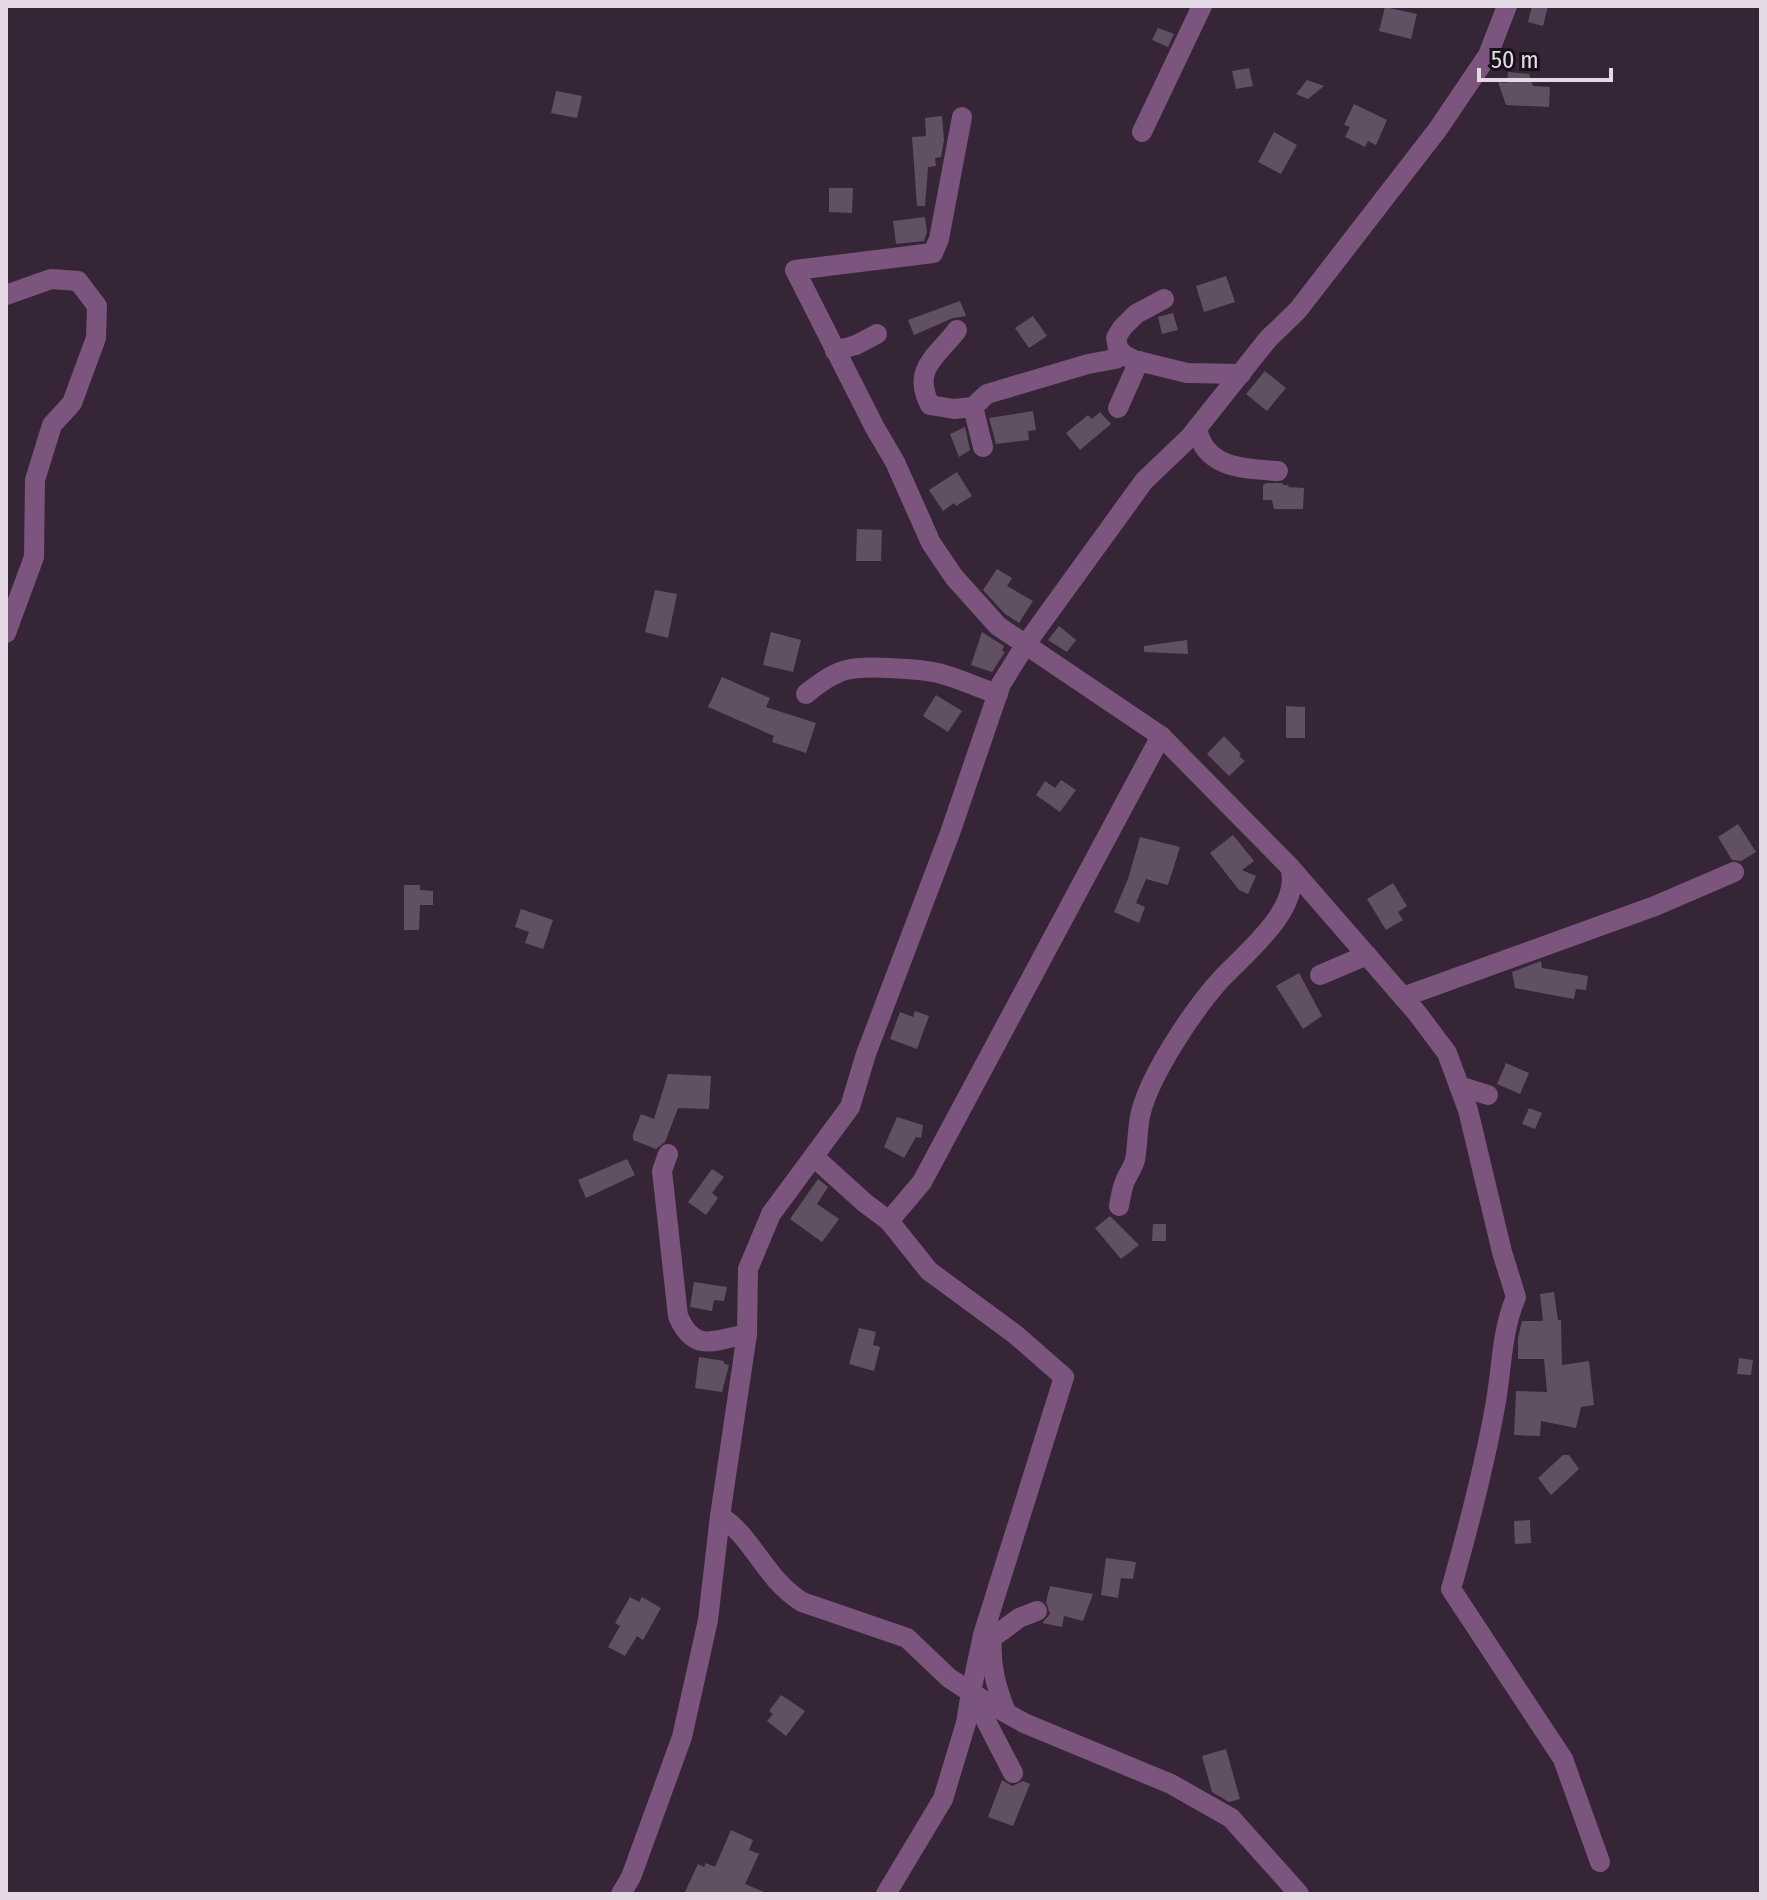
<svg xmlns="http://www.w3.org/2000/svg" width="1767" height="1900" font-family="'Fira Sans Condensed',sans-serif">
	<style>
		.building { fill: #615063 }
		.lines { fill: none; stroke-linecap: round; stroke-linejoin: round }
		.minor { stroke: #7b557d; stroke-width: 20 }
	</style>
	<rect width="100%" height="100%" fill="#352536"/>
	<g class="building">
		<polygon points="1532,6 1548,6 1543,26 1528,22"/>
		<polygon points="1385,7 1417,14 1411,39 1379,31"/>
		<polygon points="1158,28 1174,34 1168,47 1152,40"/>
		<polygon points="1249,68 1253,86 1236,89 1232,71"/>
		<polygon points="1508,72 1529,74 1533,86 1550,87 1549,107 1506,105 1498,82 1507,83"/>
		<polygon points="1307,80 1324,86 1308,99 1296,94"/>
		<polygon points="556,91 582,96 577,118 551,113"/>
		<polygon points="1354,104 1387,120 1376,145 1368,141 1365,147 1345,137 1350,127 1344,125"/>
		<polygon points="942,116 944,140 941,157 935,158 936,166 928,167 925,206 917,206 912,137 926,136 925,118"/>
		<polygon points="1274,132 1297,145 1281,174 1258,162"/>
		<polygon points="829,188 853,188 852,213 829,212"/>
		<polygon points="925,217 927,232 924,241 896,244 893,221"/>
		<polygon points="1226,276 1235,302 1204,312 1196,286"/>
		<polygon points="960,301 966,316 953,318 914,335 908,320"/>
		<polygon points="1173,313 1178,330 1162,334 1158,317"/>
		<polygon points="1033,316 1047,336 1029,348 1015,328"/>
		<polygon points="1265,371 1286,388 1267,411 1246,394"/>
		<polygon points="1033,411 1036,430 1028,431 1029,440 996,444 989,418"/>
		<polygon points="1100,412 1111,424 1080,450 1066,433 1088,415 1092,419"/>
		<polygon points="965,427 970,450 959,457 950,434"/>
		<polygon points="957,472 972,496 956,506 954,503 943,511 929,490"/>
		<polygon points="1266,483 1283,483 1283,485 1289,485 1288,487 1304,488 1303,509 1274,509 1272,500 1263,500 1263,485"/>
		<polygon points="857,529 882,530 881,561 856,561"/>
		<polygon points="997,569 1012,578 1007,586 1033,601 1019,623 1005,614 983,590"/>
		<polygon points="655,590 677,594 668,638 645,632"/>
		<polygon points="1059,626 1076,640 1067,652 1048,640"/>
		<polygon points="771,632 801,640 793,672 763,665"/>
		<polygon points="982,632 1004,646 1002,651 1005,652 992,672 971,665"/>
		<polygon points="1187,640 1188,654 1144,652 1144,646"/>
		<polygon points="722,677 770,698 766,707 816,723 806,753 772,742 774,736 708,707"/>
		<polygon points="936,695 962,711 948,732 923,716"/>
		<polygon points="1286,706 1305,707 1305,738 1286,738"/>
		<polygon points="1224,736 1241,754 1239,756 1245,761 1229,776 1207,754"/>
		<polygon points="1061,780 1076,790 1060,812 1036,795 1045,781 1055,788"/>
		<polygon points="1738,824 1756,852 1741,861 1732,860 1718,837"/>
		<polygon points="1233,835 1254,861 1242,870 1256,876 1248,894 1239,890 1210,853"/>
		<polygon points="1140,837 1180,847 1168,885 1146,879 1136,903 1145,907 1139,923 1114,912 1128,879"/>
		<polygon points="1393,883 1407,906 1398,912 1403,920 1386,930 1367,899"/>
		<polygon points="404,885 420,885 420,890 433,891 433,905 420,905 419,930 404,930"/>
		<polygon points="521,909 553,920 543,949 525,943 529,932 515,927"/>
		<polygon points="1541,961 1542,968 1588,976 1586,990 1576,989 1574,999 1515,988 1512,972"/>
		<polygon points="1299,973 1322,1016 1303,1029 1276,986"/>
		<polygon points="915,1011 929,1016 917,1049 890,1039 900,1012 913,1017"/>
		<polygon points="1506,1063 1529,1073 1520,1094 1497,1084"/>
		<polygon points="668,1074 711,1076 709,1109 678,1108 665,1142 656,1149 633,1140 633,1134 641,1114 654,1119"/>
		<polygon points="1529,1108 1542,1113 1535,1129 1522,1124"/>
		<polygon points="897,1117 923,1125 921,1138 916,1137 904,1158 884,1147"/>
		<polygon points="627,1159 635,1175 586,1198 578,1180"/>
		<polygon points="712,1169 724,1177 712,1193 718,1198 706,1215 688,1202"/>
		<polygon points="818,1179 828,1187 817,1204 839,1219 822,1242 790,1219"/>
		<polygon points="1110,1216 1139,1245 1121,1259 1095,1228"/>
		<polygon points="1153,1224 1166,1224 1166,1241 1152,1241"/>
		<polygon points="694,1282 727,1287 724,1301 714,1300 712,1311 690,1307"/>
		<polygon points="1554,1292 1558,1320 1561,1320 1562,1365 1589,1361 1594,1405 1581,1407 1576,1428 1541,1421 1540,1436 1514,1435 1516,1391 1547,1392 1544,1359 1518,1359 1518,1338 1522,1321 1543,1321 1540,1294"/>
		<polygon points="859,1328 876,1332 873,1345 880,1347 874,1371 849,1364"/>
		<polygon points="699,1357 724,1361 724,1364 729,1365 722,1392 695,1388"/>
		<polygon points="1739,1358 1753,1360 1751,1375 1737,1374"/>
		<polygon points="1563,1455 1569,1455 1579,1469 1551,1495 1538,1478"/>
		<polygon points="1530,1520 1531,1543 1515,1544 1514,1521"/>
		<polygon points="1106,1558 1136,1562 1133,1579 1121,1578 1118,1598 1101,1595"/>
		<polygon points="1050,1586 1093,1594 1083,1621 1064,1616 1062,1627 1042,1623 1050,1614 1046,1602"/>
		<polygon points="630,1597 639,1602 642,1597 661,1608 643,1640 637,1636 625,1656 608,1647 620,1626 615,1623"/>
		<polygon points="781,1695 805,1711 786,1736 767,1721 773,1714 769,1711"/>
		<polygon points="1226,1749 1240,1799 1229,1802 1212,1792 1202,1756"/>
		<polygon points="1002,1780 1012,1786 1023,1781 1030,1784 1013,1826 988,1817"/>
		<polygon points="731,1830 753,1840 749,1850 759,1854 745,1884 769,1894 684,1894 698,1864 704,1867 706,1863 715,1867"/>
	</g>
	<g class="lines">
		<g class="minor">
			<path d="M962,117L939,239L933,253L795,270L875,428L895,462L931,543L954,577L998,626L1161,736L1290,867L1417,1013L1447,1053L1468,1110L1502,1252L1516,1297C1501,1332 1502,1370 1495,1407C1484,1468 1468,1529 1451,1589L1563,1759L1600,1862"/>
			<polyline points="1142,132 1202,6"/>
			<polyline points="6,295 51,279 78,281 97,306 96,338 72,403 52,425 35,480 34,557 6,633"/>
			<polyline points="1164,299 1136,314 1122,328 1116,338 1118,348 1124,355 1134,360 1187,373 1241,374"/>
			<path d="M957,330C938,356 911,368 930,405L954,409L973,407"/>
			<polyline points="835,351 856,345 877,334"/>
			<polyline points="1118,408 1139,361"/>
			<path d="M1197,428C1204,469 1246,469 1278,471"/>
			<polyline points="983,447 973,407 987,394 1088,364 1115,359 1124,355"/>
			<path d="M806,694C837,668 850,666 888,668C905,669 921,669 938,673C959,678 978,688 998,694"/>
			<polyline points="1320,975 1367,955"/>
			<polyline points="1403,997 1655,906 1734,872"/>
			<polyline points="1459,1086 1488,1095"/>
			<path d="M668,1154L662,1171L678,1316C694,1354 715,1340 747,1334"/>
			<polyline points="814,1157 865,1203 889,1221 929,1271 1016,1335 1064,1377 983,1635 971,1692"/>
			<path d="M1119,1206C1121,1196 1122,1185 1127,1177C1130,1171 1133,1167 1135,1160C1138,1144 1137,1127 1141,1112C1151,1073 1195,1007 1223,977C1247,952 1303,907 1290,867"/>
			<polyline points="889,1221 922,1182 1161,736"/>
			<path d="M720,1516C754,1538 764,1578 802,1602L907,1638L949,1678L983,1700L1024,1723L1171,1784L1231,1818L1299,1894"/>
			<path d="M1006,1712C996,1687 990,1665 992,1638L1019,1618L1037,1611"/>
			<polyline points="621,1894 631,1877 682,1737 708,1620 720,1516 747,1334 748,1269 771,1214 850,1107 866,1054 950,833 1001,684 1026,644 1144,481 1190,437 1268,339 1298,310 1438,129 1488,55 1507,6"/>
			<polyline points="886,1894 943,1799 966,1723 971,1692 1013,1773"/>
		</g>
	</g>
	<rect width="1767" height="1900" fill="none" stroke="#e4d9e4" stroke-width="16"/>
	<path d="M1479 68v12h132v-12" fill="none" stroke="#e4d9e4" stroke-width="4"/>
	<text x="1491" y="68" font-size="24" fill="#e4d9e4" stroke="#191119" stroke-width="6" paint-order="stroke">50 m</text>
</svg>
